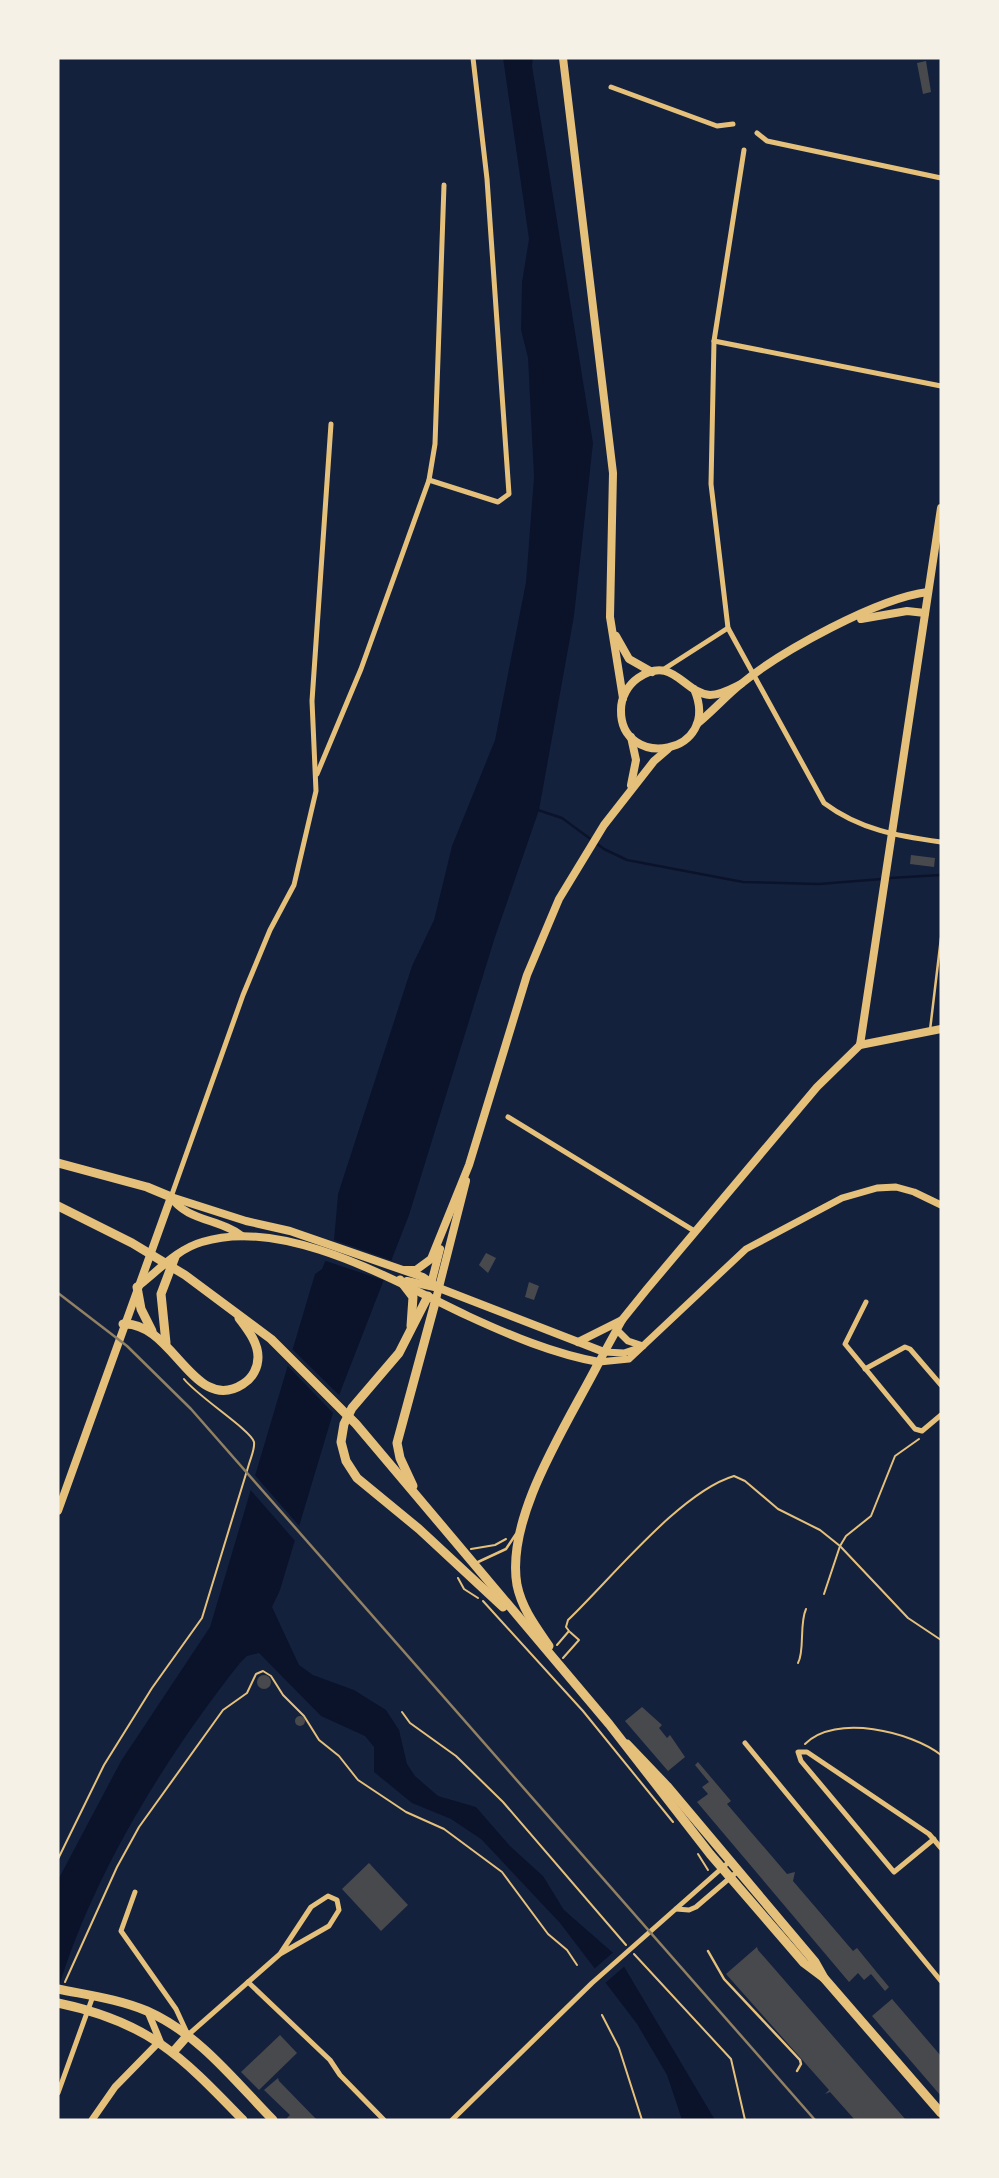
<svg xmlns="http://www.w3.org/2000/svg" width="999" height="2178" font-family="'PT Sans Narrow',sans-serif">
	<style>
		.water { fill: #0b132b }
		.pier { fill: #14213d }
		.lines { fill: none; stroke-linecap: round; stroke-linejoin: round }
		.stream { stroke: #0b132b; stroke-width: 2.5 }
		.building { fill: #48494c }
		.path { stroke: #e5c07b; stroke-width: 2 }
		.service { stroke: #e5c07b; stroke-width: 2.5 }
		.minor { stroke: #e5c07b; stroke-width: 5 }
		.tertiary { stroke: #e5c07b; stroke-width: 7 }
		.secondary { stroke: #e5c07b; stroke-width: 8 }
		.primary { stroke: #e5c07b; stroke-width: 9 }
		.rail { stroke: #918062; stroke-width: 2.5 }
	</style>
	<rect width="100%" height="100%" fill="#14213d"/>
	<path class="water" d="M503,58H533L532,66L593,443L574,616L539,810L495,937L409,1215L336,1403L280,1590L272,1607L299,1665L313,1675L354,1690L386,1710L399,1730L407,1764L415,1776L438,1796L476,1807L510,1846L543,1876L564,1910L619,1958L715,2120H682L667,2075L637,2024L560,1923L481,1839L451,1819L412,1803L374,1772V1747L365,1736L321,1716L259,1653L247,1656L240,1663C166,1756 92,1876 58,1990V1880L121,1761L210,1627L315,1274L322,1269L334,1240L338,1194L412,966L434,920L452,846L495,740L526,582L534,477L528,358L521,330L522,282L529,239Z"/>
	<g class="pier">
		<polygon points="331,1239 393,1261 386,1281 323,1260"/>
		<polygon points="290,1347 342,1398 336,1416 285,1363"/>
		<polygon points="252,1472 300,1527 296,1542 248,1487"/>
		<polygon points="616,1950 627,1964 604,1984 593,1970"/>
	</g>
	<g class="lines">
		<g class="stream">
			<polyline points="538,810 562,818 604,849 627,860 743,882 819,884 882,879"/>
			<polyline points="889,878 941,875"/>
		</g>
	</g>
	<g class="building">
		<polygon points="926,61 931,92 923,94 917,63"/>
		<polygon points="911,855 935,858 934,867 910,864"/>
		<polygon points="486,1253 496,1258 488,1273 479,1265"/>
		<polygon points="529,1282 539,1286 534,1300 525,1297"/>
		<circle cx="264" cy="1682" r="7"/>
		<polygon points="642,1707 662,1725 659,1728 667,1738 670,1735 685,1757 668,1771 625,1721"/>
		<circle cx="300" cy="1721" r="5"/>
		<polygon points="698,1762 731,1801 727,1804 787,1874 795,1872 793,1881 853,1951 857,1948 879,1975 889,1987 885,1991 871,1974 864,1980 858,1973 849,1982 697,1802 708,1794 702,1787 709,1782 695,1765"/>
		<polygon points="369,1863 408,1905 381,1931 342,1889"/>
		<polygon points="757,1947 758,1950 906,2120 855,2120 830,2092 825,2094 829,2090 726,1974"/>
		<polygon points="892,1999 941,2056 941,2096 872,2016"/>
		<polygon points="280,2035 297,2053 259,2090 241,2072"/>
		<polygon points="278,2078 279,2081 317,2120 285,2120 290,2115 264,2090"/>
	</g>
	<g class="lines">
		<g class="path">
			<polyline points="471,1549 495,1545 506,1539"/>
			<polyline points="458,1578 464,1589 478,1598"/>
			<polyline points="824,1594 840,1546 846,1536 871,1516 895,1456 919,1439"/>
			<polyline points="483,1601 583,1711 673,1822"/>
			<path d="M557,1645L569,1631L566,1627L568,1620C610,1580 680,1492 734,1476L745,1481L778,1509L820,1530L840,1546L908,1618L941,1640"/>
			<polyline points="563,1658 579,1640 570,1632"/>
			<path d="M798,1663C805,1651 799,1624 806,1609"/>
			<polyline points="402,1712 410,1723 456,1756 503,1802 626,1945"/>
			<path d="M805,1744C835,1713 912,1732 941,1755"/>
			<polyline points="698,1854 708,1870"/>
			<path d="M58,1859L104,1765L152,1688L202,1618L249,1464C251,1457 255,1449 254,1442C252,1431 197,1396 184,1379"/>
			<polyline points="634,1954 731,2059 745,2120"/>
			<polyline points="65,1982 117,1867 139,1827 223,1710 247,1693 256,1674 263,1671 271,1676 283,1695 304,1716 319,1740 339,1756 358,1780 406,1812 444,1829 502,1872 548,1934 567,1950 577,1965"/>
			<polyline points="602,2015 619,2048 642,2120"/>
		</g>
		<g class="service">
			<polyline points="930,1030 941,938"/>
			<polyline points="478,1562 506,1549 516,1534"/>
			<polyline points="708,1951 724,1979 800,2060 801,2064 797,2071"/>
		</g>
		<g class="minor">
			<polyline points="611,87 717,126 733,124"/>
			<polyline points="757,133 767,141 941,178"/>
			<path d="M744,150L714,341L711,484L728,628L824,803C860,830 898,836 941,842"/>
			<polyline points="714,341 941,386"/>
			<polyline points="429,480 498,502 509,494 487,179 473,58"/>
			<polyline points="661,671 728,628"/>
			<polyline points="317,774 361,669 429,480 435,444 444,185"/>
			<polyline points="508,1117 696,1232"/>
			<polyline points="171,1197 243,995 270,930 294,885 316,791 312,701 331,424"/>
			<polyline points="866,1302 845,1344 915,1429 922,1431 941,1415"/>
			<polyline points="865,1369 905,1347 910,1349 941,1385"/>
			<polyline points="745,1743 941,1981"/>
			<polyline points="934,1839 894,1872 801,1761 798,1752 807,1752 929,1834 941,1848"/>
			<polyline points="135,1892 121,1931 176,2009 188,2035 280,1954 311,1907 328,1896 337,1900 339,1910 329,1926 280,1954"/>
			<polyline points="676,1909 689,1910 696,1907 738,1871"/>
			<polyline points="248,1982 330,2060 340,2075 384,2120"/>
			<polyline points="58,2093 93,1996"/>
			<polyline points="452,2120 592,1983 730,1861"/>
		</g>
		<g class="tertiary">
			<polyline points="617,1330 628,1341 643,1346"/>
			<polyline points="604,1352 624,1353 639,1348"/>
			<polyline points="599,1362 629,1359 746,1249 842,1198 877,1188 896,1187 914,1192 941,1205"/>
			<polyline points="92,2120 115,2087 160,2041 148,2012"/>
		</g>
		<g class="secondary">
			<polyline points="563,58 613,473 610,617 623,698"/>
			<polyline points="861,619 907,611 925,613"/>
			<polyline points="616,636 629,659 652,672"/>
			<path d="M694,689C723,756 620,771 621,710C621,697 628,685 638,678C673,654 683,693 710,695C721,695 731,689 741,684"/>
			<path d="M697,724C713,711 726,696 741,684C781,651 878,598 928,592"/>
			<polyline points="631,785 636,760 631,737"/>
			<polyline points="860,1045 941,1029"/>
			<polyline points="171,1197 246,1221 290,1231 423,1277 439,1288"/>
			<path d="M171,1197C186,1221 221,1219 242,1236"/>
			<polyline points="405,1270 416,1270 431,1259 469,1165 527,975 559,899 604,825 654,761 668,749"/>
			<polyline points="407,1281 439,1288 604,1352"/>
			<polyline points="431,1284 440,1249"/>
			<path d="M137,1287C157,1272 177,1249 202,1242C284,1216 396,1282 468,1316C509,1335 554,1354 599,1362L622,1320L647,1289L817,1087L860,1045L941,508"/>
			<polyline points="436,1299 466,1181"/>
			<polyline points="578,1342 622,1320"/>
			<polyline points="58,1511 171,1197"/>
		</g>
		<g class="primary">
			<polyline points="58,1163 147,1187 171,1197"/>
			<polyline points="58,1206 132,1243 185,1275 271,1339 356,1424 609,1724 710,1854 804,1963 824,1978"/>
			<polyline points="400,1280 413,1297 411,1326"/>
			<polyline points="137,1287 141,1309 152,1331"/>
			<polyline points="428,1296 399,1353 352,1408 344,1424 341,1442 346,1461 357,1478 419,1529 503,1607"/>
			<path d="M123,1324C173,1321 194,1416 243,1384C253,1378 258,1367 258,1357C258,1342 247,1329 239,1318"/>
			<polyline points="166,1343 161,1294 175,1257"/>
			<polyline points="413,1486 400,1458 397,1443 436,1299"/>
			<path d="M549,1646C536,1627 522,1609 517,1585C505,1517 568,1423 599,1362"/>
			<polyline points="627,1744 667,1786 815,1962 824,1978 941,2113"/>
			<path d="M58,1989C87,1995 119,1999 147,2011C199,2034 234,2080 273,2120"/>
			<path d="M58,2003C149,2022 181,2056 243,2120"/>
			<polyline points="174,2051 188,2035"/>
		</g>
		<polyline class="rail" points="58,1293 127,1346 191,1409 815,2120"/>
	</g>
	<rect width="999" height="2178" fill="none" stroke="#f6f1e7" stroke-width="119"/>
</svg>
